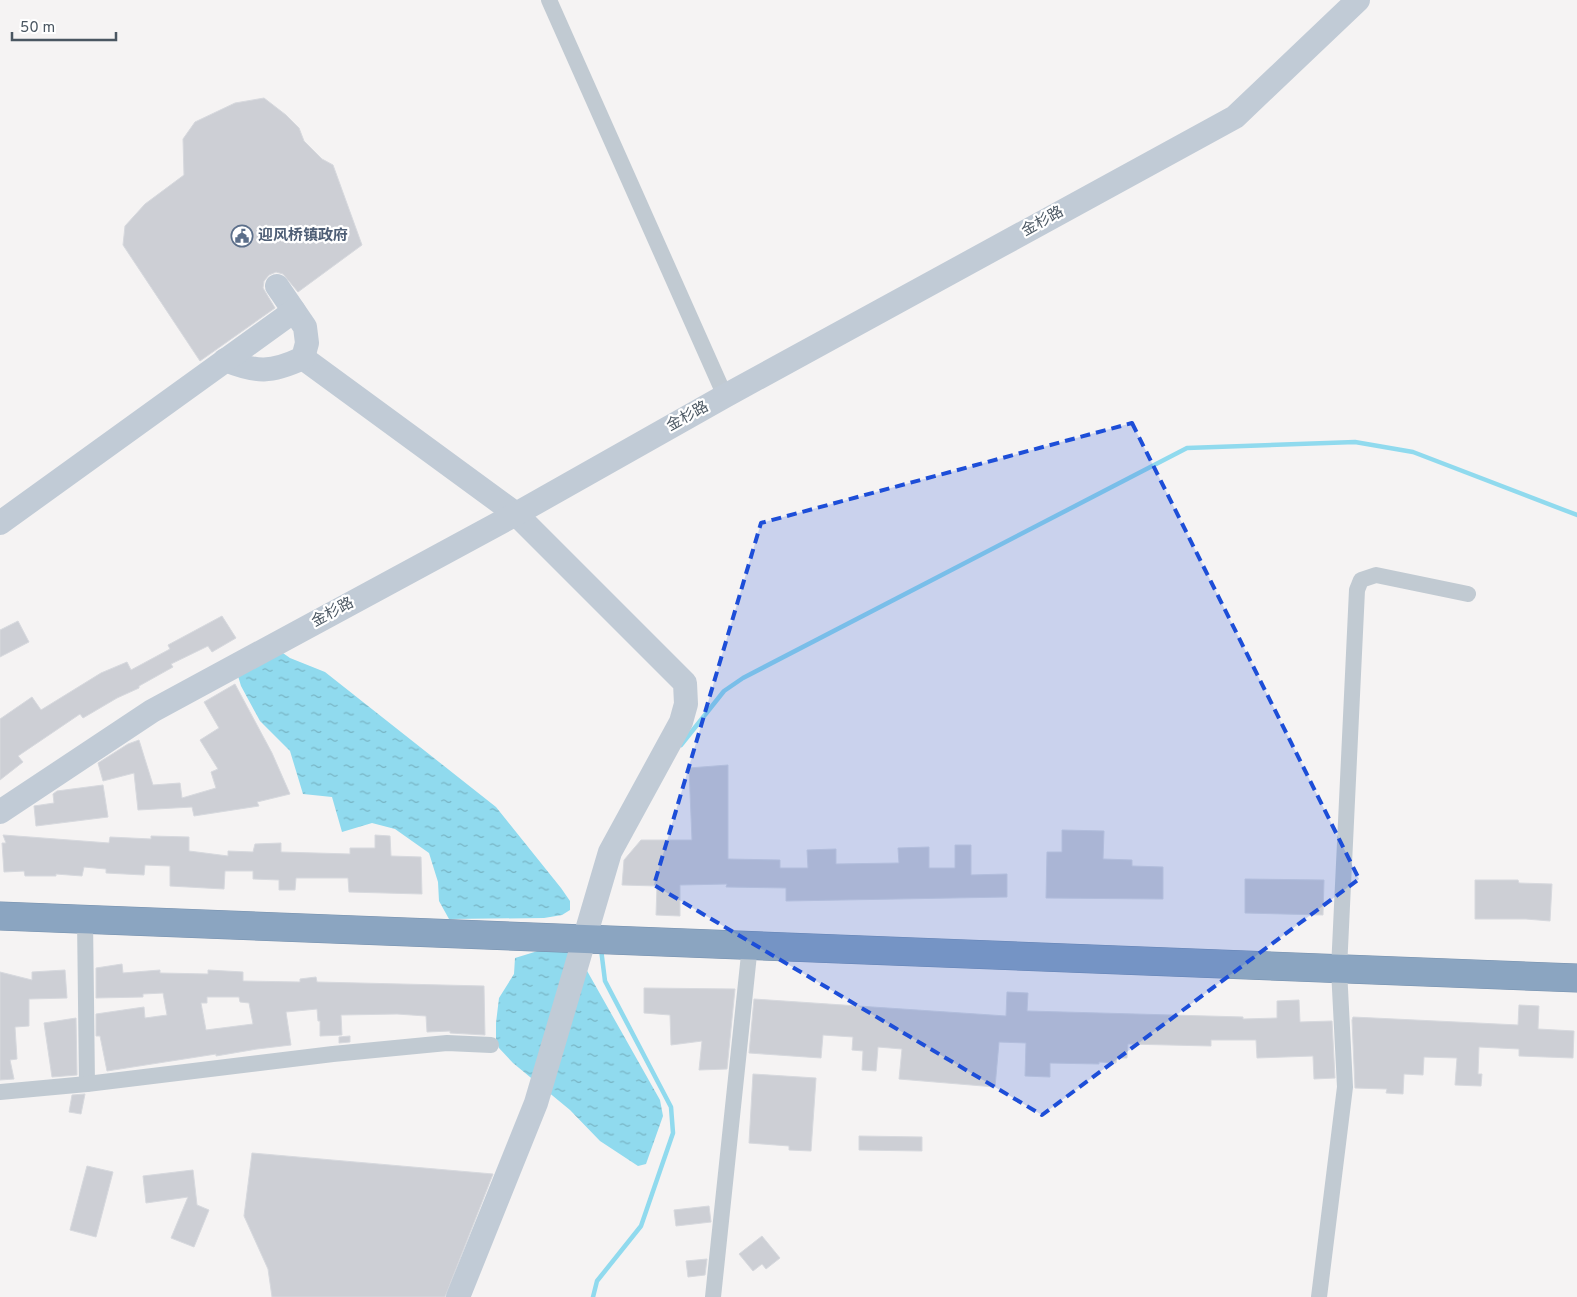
<svg xmlns="http://www.w3.org/2000/svg" width="1577" height="1297" font-family="Overpass,'Noto Sans SC',sans-serif">
	<style>
		.water { fill: url(#water-ripples) }
		.lines { fill: none; stroke-linecap: round; stroke-linejoin: round }
		.stream { stroke: #90daee; stroke-width: 4.5 }
		.building { fill: #cdcfd5; stroke: #d7d9de; fill-rule: evenodd }
		.highway-casing { stroke: #7690ad; stroke-width: 29 }
		.street { stroke: #c1cad2; stroke-width: 16 }
		.secondary { stroke: #c1cbd6; stroke-width: 24 }
		.highway { stroke: #8ba5c1; stroke-width: 28 }
		.marked { fill: #1d4ed8; fill-opacity: 0.2; stroke: #1d4ed8; stroke-width: 4; stroke-dasharray: 10 6; stroke-linejoin: round }
		.labels { text-anchor: middle; dominant-baseline: central; stroke-width: 4.5; stroke-linejoin: round; paint-order: stroke }
		.street-label { font-size: 15px; fill: #4a5661; stroke: #fff }
		.service-label { font-size: 15px; font-weight: bold; fill: #4e5e75; stroke: #fff; text-anchor: start }
	</style>
	<defs>
		<pattern id="water-ripples" width="26" height="14" patternUnits="userSpaceOnUse" patternTransform="scale(1.25)"><rect width="26" height="14" fill="#90daee"/><path d="M2 4q2-2 4 0t4 0M15 11q2-2 4 0t4 0" fill="none" stroke="#78b4c4"/></pattern>
	</defs>
	<rect width="100%" height="100%" fill="#f5f3f3"/>
	<g class="water">
		<polygon points="280,651 290,658 325,672 496,807 561,888 570,901 570,910 562,915 544,918 449,919 439,901 438,882 429,853 395,829 372,823 342,832 332,797 303,794 290,751 260,721 241,686 238,676"/>
		<polygon points="554,946 572,949 586,969 660,1100 663,1116 646,1164 638,1166 600,1141 570,1110 513,1063 499,1048 496,1039 496,1023 499,998 514,974 515,958"/>
	</g>
	<g class="lines">
		<g class="stream">
			<polyline points="681,745 724,691 743,678 1187,448 1355,442 1413,452 1577,515"/>
			<polyline points="593,1297 597,1281 641,1226 673,1133 671,1107 605,981 601,949"/>
		</g>
	</g>
	<g class="building">
		<polygon points="264,98 286,115 299,128 304,141 322,159 333,165 362,245 298,292 283,274 276,272 269,275 264,281 263,288 275,308 200,361 123,245 125,226 145,204 184,175 183,139 195,122 235,103"/>
		<polygon points="222,616 236,638 212,652 208,646 171,664 173,667 139,686 139,688 117,698 83,718 80,714 18,756 23,762 0,780 0,719 32,697 41,710 101,673 127,662 131,670 170,649 168,645"/>
		<polygon points="18,621 29,642 0,657 0,630"/>
		<polygon points="235,684 272,753 290,794 257,802 259,806 194,816 192,807 138,810 134,773 103,781 98,763 128,744 139,740 153,785 180,783 182,798 216,788 211,772 218,769 200,740 219,728 204,702"/>
		<polygon points="728,765 728,859 780,860 780,868 808,868 807,850 836,849 836,864 899,863 898,848 929,847 929,868 955,868 955,845 971,845 971,875 1007,874 1007,897 786,901 786,888 726,887 727,884 680,885 680,916 656,915 657,886 622,885 624,860 641,840 692,840 689,768"/>
		<polygon points="103,785 108,817 36,826 34,806 54,803 53,794 57,791"/>
		<polygon points="1062,830 1104,831 1103,859 1132,860 1132,866 1163,867 1163,899 1046,898 1047,852 1062,852"/>
		<polygon points="3,835 109,843 110,837 151,839 151,836 189,837 189,851 228,856 228,851 253,852 255,844 281,843 281,852 350,854 350,848 375,848 375,835 390,836 391,856 421,857 422,894 349,892 348,878 296,878 295,890 279,890 279,880 253,879 253,871 225,871 224,889 170,886 170,866 145,865 144,875 106,873 106,869 84,867 82,876 56,874 56,876 25,876 24,871 4,872 2,843 6,843"/>
		<polygon points="1245,879 1324,880 1323,915 1245,913"/>
		<polygon points="1475,880 1518,880 1519,883 1552,884 1550,921 1526,919 1475,919"/>
		<path d="M122,964L123,973L160,970V973L208,974V970L243,972V981L300,982V979L316,977L317,982L484,986L485,1035L450,1033V1031L427,1032L426,1016L397,1014L341,1015L342,1035L320,1036V1021H318L317,1009L286,1012L291,1045L257,1049L216,1056V1054L107,1071L100,1036H96V1014L144,1007L145,1018L167,1015L163,993L143,994V997L96,998V968ZM207,997H239L240,1002L249,1003L253,1024L206,1030L201,1003H207Z"/>
		<polygon points="65,970 67,998 29,999 29,1026 15,1027 17,1059 10,1060 14,1079 0,1080 0,972 32,980 32,972"/>
		<polygon points="644,988 735,989 727,1069 699,1070 702,1041 671,1045 670,1015 644,1013"/>
		<polygon points="1007,992 1028,993 1027,1011 1243,1017 1243,1019 1277,1018 1277,1001 1299,1000 1300,1022 1332,1021 1335,1078 1314,1079 1313,1056 1257,1058 1256,1040 1211,1040 1211,1046 1128,1044 1127,1058 1117,1058 1116,1063 1099,1062 1099,1064 1050,1063 1050,1077 1025,1076 1026,1043 999,1042 995,1087 899,1079 902,1049 878,1047 876,1071 862,1070 863,1051 852,1050 853,1037 823,1035 821,1058 749,1053 754,999 1006,1016"/>
		<polygon points="1519,1005 1539,1006 1538,1029 1574,1031 1573,1058 1519,1056 1519,1049 1479,1047 1478,1074 1482,1074 1481,1086 1455,1085 1457,1058 1424,1057 1423,1075 1404,1074 1403,1094 1386,1093 1387,1089 1355,1088 1352,1020 1353,1017 1518,1025"/>
		<polygon points="76,1018 77,1075 52,1077 44,1023"/>
		<polygon points="350,1036 350,1042 339,1043 339,1037"/>
		<polygon points="753,1074 816,1078 811,1151 789,1150 789,1146 749,1143"/>
		<polygon points="85,1094 81,1114 69,1112 72,1095"/>
		<polygon points="859,1136 922,1137 922,1151 859,1150"/>
		<polygon points="252,1153 493,1174 445,1297 272,1297 268,1269 244,1216"/>
		<polygon points="87,1166 113,1172 96,1237 70,1230"/>
		<polygon points="193,1170 197,1205 209,1210 194,1247 171,1238 188,1197 146,1203 143,1176"/>
		<polygon points="709,1206 711,1222 676,1226 674,1210"/>
		<polygon points="762,1236 780,1258 766,1269 762,1264 753,1271 739,1254"/>
		<polygon points="707,1259 705,1275 688,1277 686,1261"/>
	</g>
	<g class="lines">
		<g class="highway-casing">
			<polyline id="highway" points="0,916 1577,978"/>
		</g>
		<g class="street">
			<polyline points="549,0 725,396"/>
			<polyline points="85,919 87,1084"/>
			<polyline points="0,1092 87,1084 333,1054 447,1043 491,1045"/>
			<polyline points="713,1297 750,945"/>
			<polyline points="1319,1297 1345,1087 1339,969 1357,590 1361,580 1376,575 1468,594"/>
		</g>
		<g class="secondary">
			<polyline points="303,358 516,514 685,683 686,704 681,722 610,852 536,1103 458,1297"/>
			<path d="M225,360C257,373 271,373 303,358L307,343L305,327L277,286"/>
			<polyline points="0,523 294,311"/>
			<polyline points="0,812 152,711 516,514 725,396 1235,117 1358,0"/>
		</g>
		<use href="#highway" class="highway"/>
	</g>
	<path class="marked" d="M1132,423L1359,879L1042,1115L654,885L761,523Z"/>
	<defs>
		<g id="civic-ring" transform="scale(1.125)"><circle r="9.5" fill="#fff" stroke="#5c6f8a" stroke-width="1.5"/><path d="M-.6-6.5H3V-4.5H.6V-3L4-1V1h2V6H-6V1h2V-1L-.6-3ZM-1.2 2.5V6h2.4V2.5Z" fill="#5c6f8a"/></g>
	</defs>
	<g fill-rule="evenodd">
		<use href="#civic-ring" x="242" y="236"/>
	</g>
	<g class="labels">
		<g class="street-label">
			<text transform="translate(1043 222) rotate(-29)">金杉路</text>
			<text transform="translate(688 417) rotate(-29)">金杉路</text>
			<text transform="translate(333 613) rotate(-28)">金杉路</text>
		</g>
		<g class="service-label">
			<text x="258" y="236">迎风桥镇政府</text>
		</g>
	</g>
	<path d="M12 32v8h104v-8" fill="none" stroke="#4a5661" stroke-width="2.5"/>
	<text x="20" y="32" font-size="15" fill="#4a5661" stroke="#ffffff" stroke-width="4" paint-order="stroke">50 m</text>
</svg>
